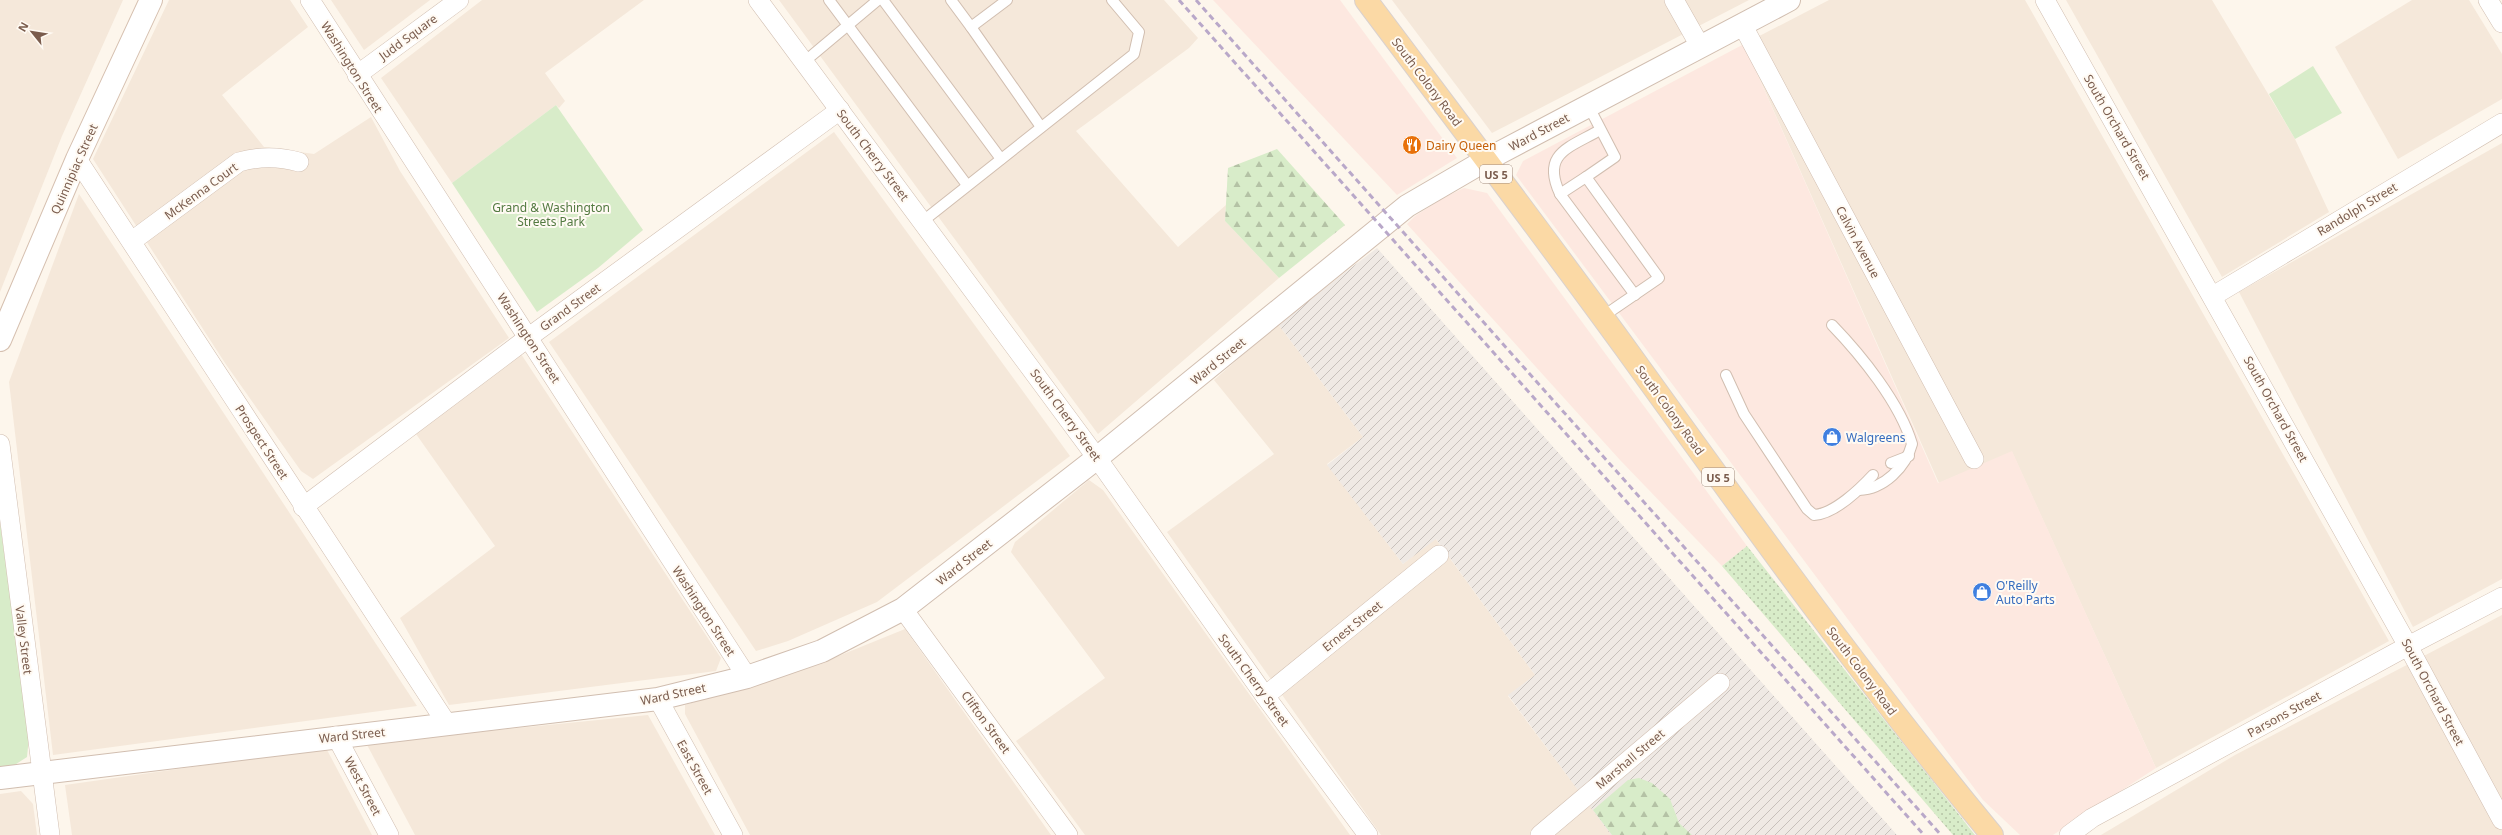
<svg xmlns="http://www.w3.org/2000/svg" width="2502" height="835" font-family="'Noto Sans',sans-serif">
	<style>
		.residential { fill: #f5e8da }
		.commercial { fill: #fde8e0 }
		.industrial { fill: url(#industrial-furrows) }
		.grass { fill: url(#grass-dots) }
		.forest { fill: url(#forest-firs) }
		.park { fill: #d8ecc9 }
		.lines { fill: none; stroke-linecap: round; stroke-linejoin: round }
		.service-casing { stroke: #d1beb0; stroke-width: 12 }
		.minor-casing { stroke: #d1beb0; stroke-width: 20 }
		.tertiary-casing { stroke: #d1beb0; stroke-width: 24 }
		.secondary-casing { stroke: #d6c0b0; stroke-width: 24 }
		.primary-casing { stroke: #dad1cd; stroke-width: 24 }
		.service { stroke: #fff; stroke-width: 10 }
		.minor { stroke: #fff; stroke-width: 19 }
		.tertiary { stroke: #fff; stroke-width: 22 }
		.secondary { stroke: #fff; stroke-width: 22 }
		.primary { stroke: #fbd9a5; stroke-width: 22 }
		.rail { stroke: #b9a8c9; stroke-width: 3; stroke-dasharray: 6 4; stroke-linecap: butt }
		.labels { text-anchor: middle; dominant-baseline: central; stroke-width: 4; stroke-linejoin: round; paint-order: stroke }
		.shield { fill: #fffaf3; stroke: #a28b7f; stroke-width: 1 }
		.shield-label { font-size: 11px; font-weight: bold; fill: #7a5c4d }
		.street-label { font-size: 12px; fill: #7a5c4d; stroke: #fffaf3 }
		.food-label { font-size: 12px; fill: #c56008; stroke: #fffaf3; text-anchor: start }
		.park-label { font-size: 12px; fill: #537a41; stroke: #fffaf3 }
		.shop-label { font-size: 12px; fill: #366cbe; stroke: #fffaf3; text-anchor: start }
	</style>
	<defs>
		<pattern id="industrial-furrows" width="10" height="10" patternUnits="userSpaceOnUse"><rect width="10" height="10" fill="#efe9e4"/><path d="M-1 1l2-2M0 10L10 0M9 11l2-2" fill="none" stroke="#c7c0bb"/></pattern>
		<pattern id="grass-dots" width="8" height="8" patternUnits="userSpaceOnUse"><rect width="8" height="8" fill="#d8ecc9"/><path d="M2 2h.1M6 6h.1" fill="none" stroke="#b4c2a5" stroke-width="1.8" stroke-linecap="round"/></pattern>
		<pattern id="forest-firs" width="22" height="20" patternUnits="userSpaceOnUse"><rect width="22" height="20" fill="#d8ecc9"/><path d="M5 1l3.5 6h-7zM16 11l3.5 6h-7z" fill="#b4c2a5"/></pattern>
	</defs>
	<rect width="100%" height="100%" fill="#fdf6ec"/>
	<g class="residential">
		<polygon points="0,0 123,0 62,136 0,292"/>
		<polygon points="169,0 290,0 308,27 222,95 264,147 314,154 371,117 400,171 509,338 313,479 301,471 225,363 93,159"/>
		<polygon points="331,0 430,0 364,50"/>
		<polygon points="482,0 644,0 545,73 565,101 559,108 556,105 452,183 381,78"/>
		<polygon points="779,0 1164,0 1198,38 1189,48 1076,131 1178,247 1226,205 1225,221 1279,278 1098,434"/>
		<polygon points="1392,0 1749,0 1492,133"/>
		<polygon points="1829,0 2025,0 2389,641 2156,768 2012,452 1939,483 1744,44"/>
		<polygon points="2066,0 2212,0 2295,139 2329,212 2222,277"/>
		<polygon points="2412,0 2469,0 2502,54 2502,99 2398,159 2335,47"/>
		<polygon points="834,132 1070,456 877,602 788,641 756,651 549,342"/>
		<polygon points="2502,143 2502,579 2413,627 2239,292"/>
		<polygon points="79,194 417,706 53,755 9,382"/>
		<polygon points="1278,324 1363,437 1327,464 1403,564 1435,538 1535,675 1508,696 1612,835 1381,835 1167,532 1274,454 1214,380"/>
		<polygon points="521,354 721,658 716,671 449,705 400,618 495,546 416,434"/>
		<polygon points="1089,480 1103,490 1350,835 1085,835 1016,741 1105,678 1011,552 1015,542"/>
		<polygon points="2502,615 2502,835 2101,835 2235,755"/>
		<polygon points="905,629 1051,835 750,835 685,714 685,705 836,657"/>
		<polygon points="648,715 715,835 415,835 366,743"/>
		<polygon points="326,748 372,835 72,835 65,785"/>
		<polygon points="21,791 33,804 37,835 0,835 0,794"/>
	</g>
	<g class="commercial">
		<polygon points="1213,0 1340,0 1457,158 1397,195"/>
		<polygon points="1744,44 1938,483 2012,451 2156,768 2053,835 2020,835 1983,800 1516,175 1523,161"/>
		<polygon points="1464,188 1487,193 1747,546 1722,566 1620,460 1407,224 1415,216 1443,198"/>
	</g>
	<polygon class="industrial" points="1377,248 1897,835 1611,835 1508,695 1535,675 1436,539 1403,564 1327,465 1363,437 1278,324"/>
	<polygon class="grass" points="1747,546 1975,835 1953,835 1722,566"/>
	<g class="forest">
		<polygon points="1277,149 1345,225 1279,278 1225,221 1228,168"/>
		<polygon points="1639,778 1652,783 1670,799 1679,823 1692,835 1612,835 1593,810 1628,780"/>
	</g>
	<g class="park">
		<polygon points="2313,66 2342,113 2295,139 2269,94"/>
		<polygon points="556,105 643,230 598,268 537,312 452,183"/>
		<polygon points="0,522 29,737 27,757 13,766 0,767"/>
	</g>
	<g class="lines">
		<g class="service-casing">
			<g id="service">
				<polyline points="829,0 967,185"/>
				<polyline points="883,0 1001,159"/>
				<polyline points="951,0 971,27 1007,0"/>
				<polyline points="971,27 1041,127"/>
				<polyline points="804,62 878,0"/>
				<polyline points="1588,105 1615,157 1586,177 1659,278 1602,317"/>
				<polyline points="1586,177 1560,194 1635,295"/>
				<path d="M1560,194C1541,153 1569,148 1600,130"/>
				<polyline points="923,221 1134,54 1139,32 1112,0"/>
				<path d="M1832,325C1861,355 1900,403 1912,444C1906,467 1884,489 1859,490"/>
				<path d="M1726,375L1744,414L1807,509L1814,515C1834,514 1860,489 1873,475"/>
				<polyline points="1891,463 1909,456"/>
			</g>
		</g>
		<g class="minor-casing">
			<g id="minor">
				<polyline points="310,0 747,677"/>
				<polyline points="758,0 1097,458 1265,696 1368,835"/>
				<polyline points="1674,0 1700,46"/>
				<polyline points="2045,0 2408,646 2502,820"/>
				<polyline points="2488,0 2502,23"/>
				<polyline points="1742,24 1974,459"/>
				<polyline points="357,75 459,0"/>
				<polyline points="77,159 447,724"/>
				<path d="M132,241L239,162C260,156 278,156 299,162"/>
				<polyline points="2213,296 2502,123"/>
				<polyline points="0,444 50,835"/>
				<polyline points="303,507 529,337 840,110"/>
				<polyline points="903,609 1068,835"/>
				<polyline points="1265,696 1439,555"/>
				<polyline points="658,699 733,835"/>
				<polyline points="336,736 389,835"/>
				<polyline points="1540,835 1720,683"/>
				<polyline points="2069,835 2092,818 2408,646 2502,597"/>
			</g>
		</g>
		<g class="tertiary-casing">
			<polyline id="tertiary" points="0,778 658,699 747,677 822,651 903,609 1097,458 1407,206 1486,160 1789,0"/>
		</g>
		<g class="secondary-casing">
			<polyline id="secondary" points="0,340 77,159 151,0"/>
		</g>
		<g class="primary-casing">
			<path id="primary" d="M1366,0C1453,116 1541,232 1626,349C1745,514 1863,679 1992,835"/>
		</g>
		<use href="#service" class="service"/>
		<use href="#minor" class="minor"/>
		<use href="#tertiary" class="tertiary"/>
		<use href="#secondary" class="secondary"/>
		<use href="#primary" class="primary"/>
		<g class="rail">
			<polyline points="1179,0 1924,835"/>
			<polyline points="1196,0 1941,835"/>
		</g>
	</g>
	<defs>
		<g id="restaurant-disc" transform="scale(1)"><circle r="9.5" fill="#e8710a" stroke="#fffaf3"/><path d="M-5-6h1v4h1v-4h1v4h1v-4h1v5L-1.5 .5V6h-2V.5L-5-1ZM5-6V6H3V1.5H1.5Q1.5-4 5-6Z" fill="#fff"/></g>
		<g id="shop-disc" transform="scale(1)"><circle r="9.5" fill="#3f7fe0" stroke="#fffaf3"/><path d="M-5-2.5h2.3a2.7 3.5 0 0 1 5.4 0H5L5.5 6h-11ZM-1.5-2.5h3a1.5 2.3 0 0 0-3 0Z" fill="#fff"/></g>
	</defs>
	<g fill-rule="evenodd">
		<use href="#restaurant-disc" x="1412" y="145"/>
		<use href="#shop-disc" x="1832" y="437"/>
		<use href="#shop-disc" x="1982" y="592"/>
	</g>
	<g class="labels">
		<g class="shield">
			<rect x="1480" y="165" width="32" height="18" rx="3"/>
			<rect x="1702" y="468" width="32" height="18" rx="3"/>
		</g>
		<g class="shield-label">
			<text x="1496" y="174">US 5</text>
			<text x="1718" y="477">US 5</text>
		</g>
		<g class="street-label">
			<text transform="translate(408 37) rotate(-36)">Judd Square</text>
			<text transform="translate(352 67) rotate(58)">Washington Street</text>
			<text transform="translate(1427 82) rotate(53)">South Colony Road</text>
			<text transform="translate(2117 127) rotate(60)">South Orchard Street</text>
			<text transform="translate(1539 132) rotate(-28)">Ward Street</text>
			<text transform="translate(873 155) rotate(53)">South Cherry Street</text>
			<text transform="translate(74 169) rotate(-66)">Quinnipiac Street</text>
			<text transform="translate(201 191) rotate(-36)">McKenna Court</text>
			<text transform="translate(2357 209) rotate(-31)">Randolph Street</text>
			<text transform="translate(1858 242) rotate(62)">Calvin Avenue</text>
			<text transform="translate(570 307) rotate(-36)">Grand Street</text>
			<text transform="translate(529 338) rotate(57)">Washington Street</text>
			<text transform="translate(1218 361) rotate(-39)">Ward Street</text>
			<text transform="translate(2276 409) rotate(61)">South Orchard Street</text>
			<text transform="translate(1670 410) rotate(54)">South Colony Road</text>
			<text transform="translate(1066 415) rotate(54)">South Cherry Street</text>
			<text transform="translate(262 442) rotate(57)">Prospect Street</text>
			<text transform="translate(964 562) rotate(-38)">Ward Street</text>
			<text transform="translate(704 611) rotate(57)">Washington Street</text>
			<text transform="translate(1352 626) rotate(-39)">Ernest Street</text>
			<text transform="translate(24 640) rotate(83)">Valley Street</text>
			<text transform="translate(1862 671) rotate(53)">South Colony Road</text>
			<text transform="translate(1254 680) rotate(54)">South Cherry Street</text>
			<text transform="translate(2433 692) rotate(62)">South Orchard Street</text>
			<text transform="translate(673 694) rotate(-12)">Ward Street</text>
			<text transform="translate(2284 714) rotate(-29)">Parsons Street</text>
			<text transform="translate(986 722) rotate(54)">Clifton Street</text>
			<text transform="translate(352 735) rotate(-6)">Ward Street</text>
			<text transform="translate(1630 759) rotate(-40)">Marshall Street</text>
			<text transform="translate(695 767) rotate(61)">East Street</text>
			<text transform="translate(363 786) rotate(62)">West Street</text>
		</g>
		<g class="food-label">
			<text x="1426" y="145">Dairy Queen</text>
		</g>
		<g class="park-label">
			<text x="551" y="207">Grand &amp; Washington<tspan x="551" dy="14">Streets Park</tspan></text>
		</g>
		<g class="shop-label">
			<text x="1846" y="437">Walgreens</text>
			<text x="1996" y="585">O'Reilly<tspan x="1996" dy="14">Auto Parts</tspan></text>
		</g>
	</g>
	<g transform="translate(32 32) rotate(300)" stroke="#fffaf3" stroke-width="3" paint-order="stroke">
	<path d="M0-3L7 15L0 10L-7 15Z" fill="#7a5c4d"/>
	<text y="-6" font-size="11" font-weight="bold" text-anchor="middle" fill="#7a5c4d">N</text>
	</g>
</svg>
